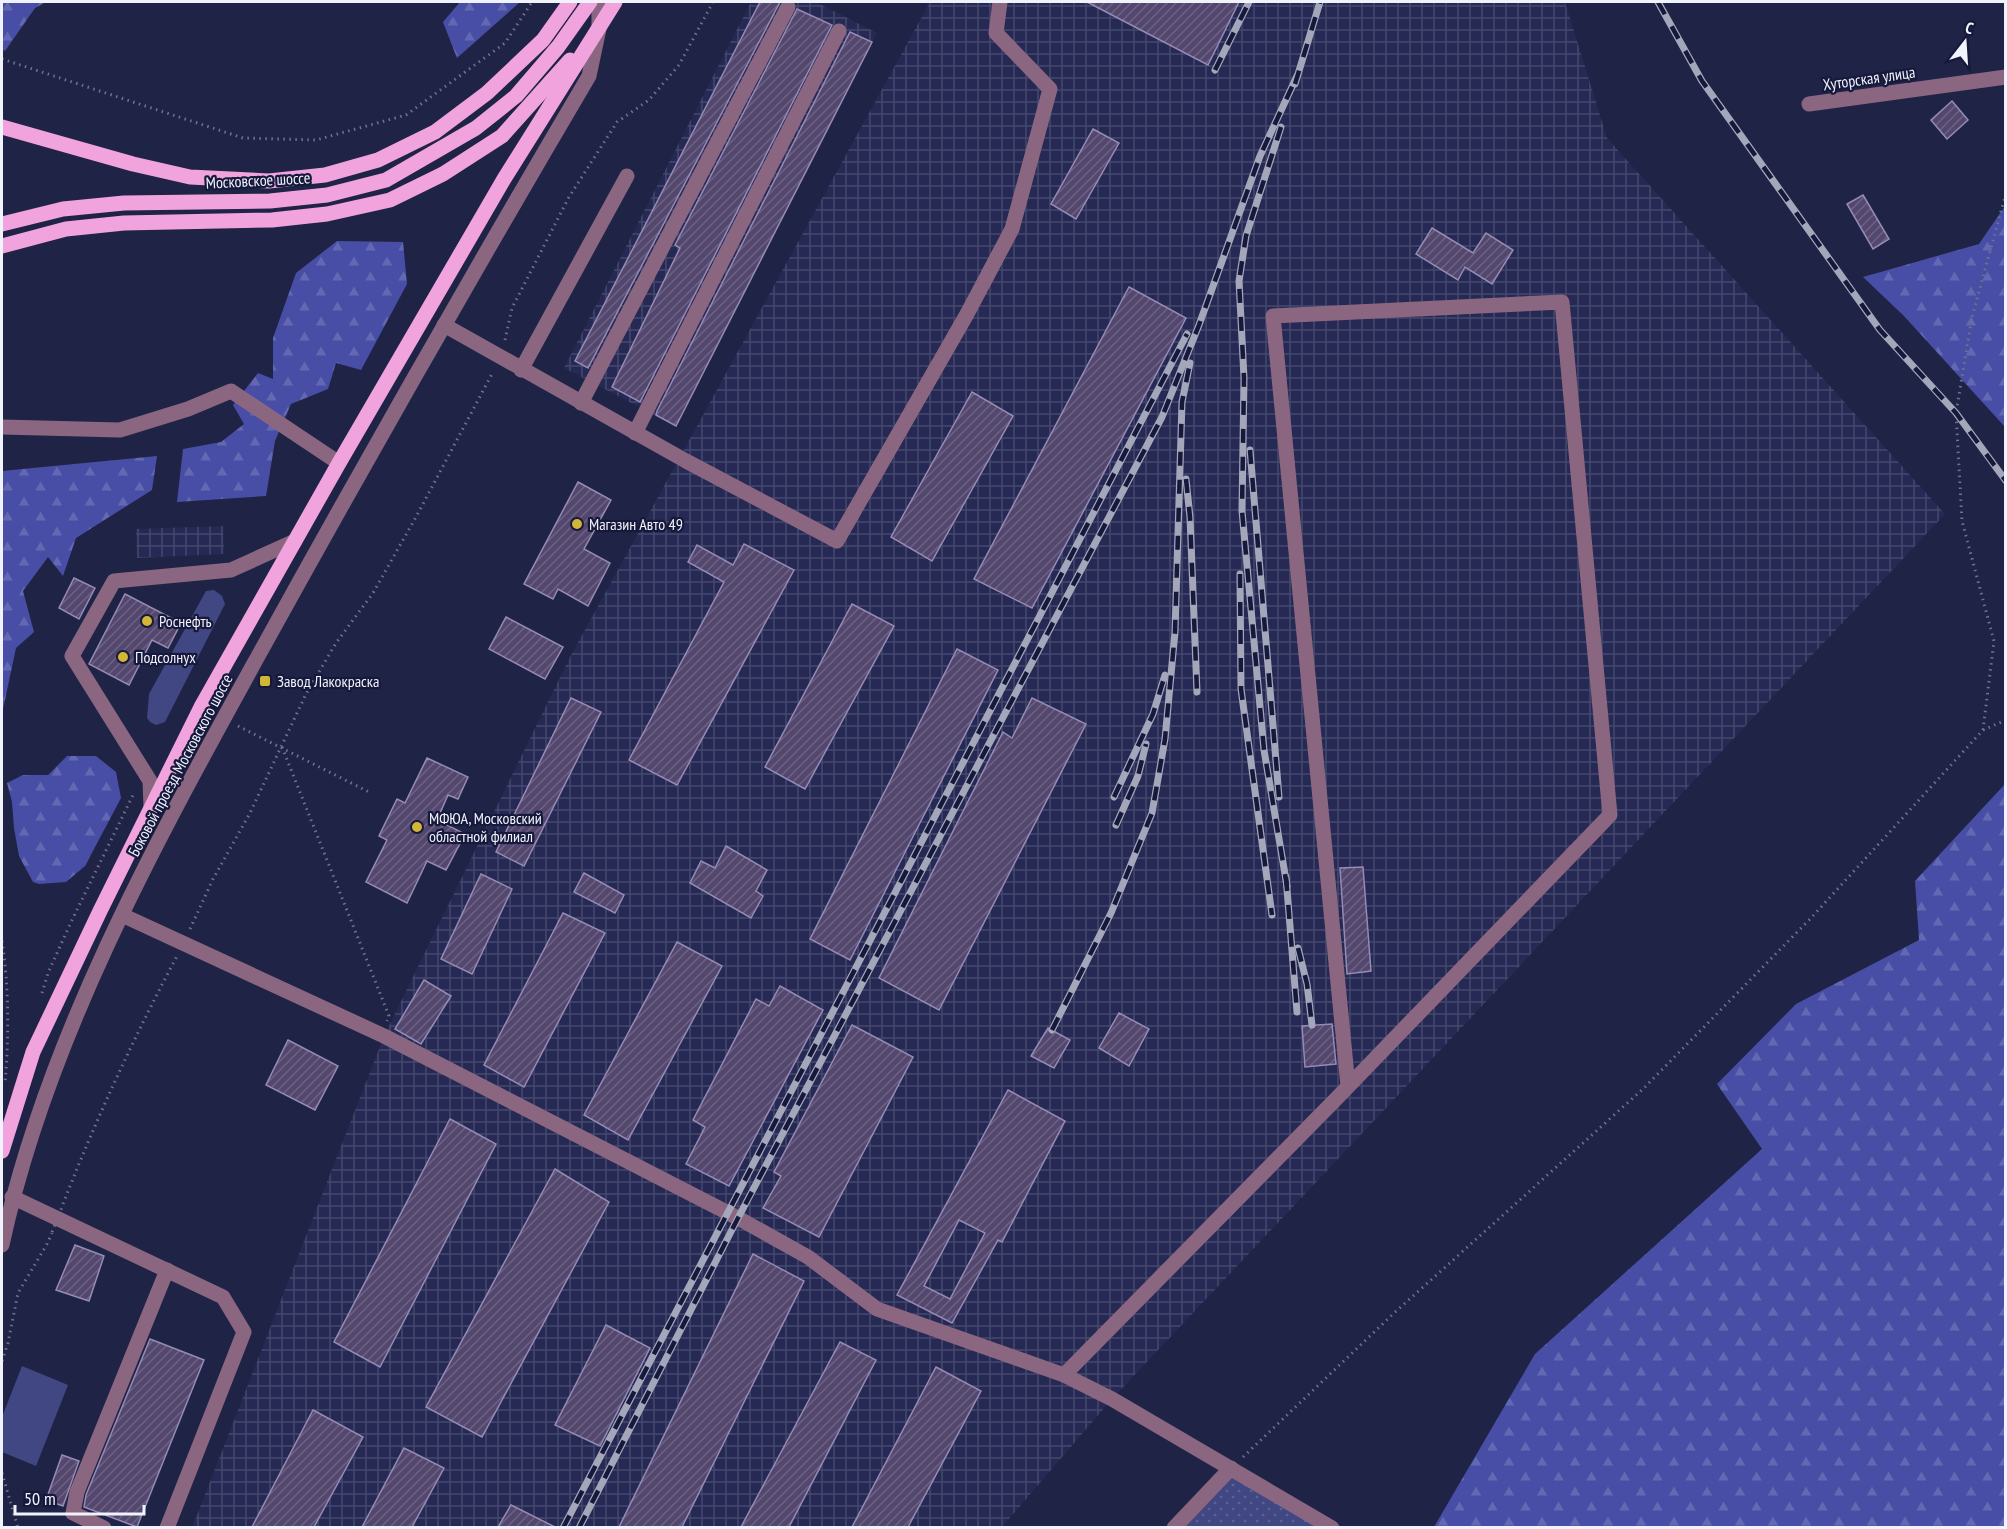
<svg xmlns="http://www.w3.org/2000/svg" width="2007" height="1529" font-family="'PT Sans Narrow',sans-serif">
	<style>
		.industrial { fill: url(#industrial-grid) }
		.grass { fill: #414782 }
		.forest { fill: url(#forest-firs) }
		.park { fill: url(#park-dots) }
		.building { fill: url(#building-hatch); stroke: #968bb6; stroke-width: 1.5; fill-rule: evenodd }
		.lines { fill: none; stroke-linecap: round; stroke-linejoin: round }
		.path { stroke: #70738c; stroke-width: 3; stroke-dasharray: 1.5 4.5; stroke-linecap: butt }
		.minor { stroke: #8b6681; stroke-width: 15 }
		.major { stroke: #f1a3dd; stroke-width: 15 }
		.rail-casing { stroke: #a4a7ba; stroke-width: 7 }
		.rail { stroke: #16193b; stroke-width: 4.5; stroke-dasharray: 14; stroke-linecap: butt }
		.path-bridge { stroke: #70738c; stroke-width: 3; stroke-dasharray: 1.5 4.5; stroke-linecap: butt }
		.poi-dot { fill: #d2b736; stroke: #16193b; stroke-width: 2 }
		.labels { text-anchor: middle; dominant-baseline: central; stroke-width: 4.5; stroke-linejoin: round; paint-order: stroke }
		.street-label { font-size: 16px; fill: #f0f2fc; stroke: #16193b }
		.poi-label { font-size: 16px; fill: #f0f2fc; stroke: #16193b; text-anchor: start }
	</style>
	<defs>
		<pattern id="industrial-grid" width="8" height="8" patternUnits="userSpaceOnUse" patternTransform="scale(1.5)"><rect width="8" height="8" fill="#252953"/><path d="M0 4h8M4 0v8" fill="none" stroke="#45486d"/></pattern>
		<pattern id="forest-firs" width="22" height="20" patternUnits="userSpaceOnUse" patternTransform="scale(1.5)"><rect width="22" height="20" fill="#484ea5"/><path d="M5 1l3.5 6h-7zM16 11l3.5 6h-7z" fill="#6368b2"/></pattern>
		<pattern id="park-dots" width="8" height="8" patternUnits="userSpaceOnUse" patternTransform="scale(1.5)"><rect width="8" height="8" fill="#414782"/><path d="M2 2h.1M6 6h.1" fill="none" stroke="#5d6295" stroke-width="1.8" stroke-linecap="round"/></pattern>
		<pattern id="building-hatch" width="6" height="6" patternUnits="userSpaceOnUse" patternTransform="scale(1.5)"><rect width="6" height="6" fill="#53476e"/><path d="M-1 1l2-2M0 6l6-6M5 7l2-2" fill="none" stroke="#6c6284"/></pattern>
	</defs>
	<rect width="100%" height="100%" fill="#1f2346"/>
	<g class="industrial">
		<polygon points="751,2 816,2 877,33 676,426 564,368"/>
		<polygon points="930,2 1565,2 1607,138 1945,514 1112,1399 1002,1527 192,1528 384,1036 570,657"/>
		<polygon points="223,526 224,554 137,558 136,529"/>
	</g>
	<g class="grass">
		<polygon points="214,590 222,596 225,604 165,722 156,725 150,722 147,718 149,694 206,591"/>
		<polygon points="22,1366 68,1385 36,1466 2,1452 2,1417"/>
	</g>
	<g class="forest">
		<polygon points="2,2 46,2 35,8 5,51 2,49"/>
		<polygon points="460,2 520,2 457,58 443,22"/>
		<polygon points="2005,206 2005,427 1904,316 1863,277 1979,244"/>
		<polygon points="337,241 403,242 407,284 361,370 336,363 328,389 291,404 275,441 266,496 177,502 183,449 221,442 244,424 233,405 258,373 273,379 273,338 296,273"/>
		<polygon points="157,456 152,490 76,538 63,576 48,557 23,591 34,632 16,648 2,714 2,471"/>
		<polygon points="67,756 96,756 116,772 121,798 85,866 66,882 39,884 33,882 19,856 14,828 12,802 7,783 23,775 48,775"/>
		<polygon points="2005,784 2005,1527 1434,1527 1535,1354 1762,1149 1717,1084 1796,1004 1919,940 1915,881"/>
	</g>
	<polygon class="park" points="1231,1468 1332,1528 1174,1528"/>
	<g class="building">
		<polygon points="760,2 780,2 588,368 575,361"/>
		<polygon points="1087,2 1239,2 1208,65"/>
		<polygon points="797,9 832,25 640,402 612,387 680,248 675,245"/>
		<polygon points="850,32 872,42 676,426 656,415 657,411"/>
		<polygon points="1952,101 1968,120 1947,139 1931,120"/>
		<polygon points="1093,129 1119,143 1076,219 1051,204"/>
		<polygon points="1863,195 1889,239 1873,249 1847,204"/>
		<polygon points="1432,228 1473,253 1486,233 1513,250 1492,284 1465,267 1458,280 1416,254"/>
		<polygon points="1129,287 1186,318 1032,608 974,579"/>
		<polygon points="972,392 1013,416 932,561 891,537"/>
		<polygon points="578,482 611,500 584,549 610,563 588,606 558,589 553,599 524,584"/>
		<polygon points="744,544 794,570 677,785 629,760 724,582 688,562 697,545 733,565"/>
		<polygon points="74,578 95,588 79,619 59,608"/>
		<polygon points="125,594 181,623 168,648 152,640 129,685 89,664"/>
		<polygon points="852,604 894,626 805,789 765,767"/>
		<polygon points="506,617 563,647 545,679 489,649"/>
		<polygon points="957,649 998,670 850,960 810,939"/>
		<polygon points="571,698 601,712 524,866 496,852"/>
		<polygon points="1032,698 1086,724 939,1010 879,978 1003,732 1012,738"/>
		<polygon points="427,758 468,777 458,799 448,795 437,820 465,834 446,870 427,861 407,903 366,882 387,840 379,836 397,799 405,803"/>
		<polygon points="726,846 767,870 756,891 763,896 751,918 690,883 701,861 715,868"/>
		<polygon points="1363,867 1371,971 1347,974 1340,868"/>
		<polygon points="584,873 624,895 615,913 574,892"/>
		<polygon points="481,874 512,889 472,974 441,959"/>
		<polygon points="563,913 605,933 524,1087 484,1065"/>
		<polygon points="677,942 722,966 628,1140 584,1115"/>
		<polygon points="424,980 451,996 421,1044 395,1029"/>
		<polygon points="780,986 823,1010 729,1186 686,1164 705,1127 693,1120 756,999 769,1006"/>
		<polygon points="1119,1013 1149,1029 1129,1066 1099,1048"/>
		<polygon points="1332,1024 1336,1064 1305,1067 1302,1026"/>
		<polygon points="852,1025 913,1057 819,1237 763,1208 781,1176 774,1172"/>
		<polygon points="1048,1028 1070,1040 1054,1068 1031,1056"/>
		<polygon points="288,1040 338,1066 315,1110 266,1085"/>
		<path d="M1008,1090L1065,1121L1002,1242L998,1240L952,1323L897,1295ZM959,1220L985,1233L950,1299L924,1286Z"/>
		<polygon points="450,1119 496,1144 380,1367 334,1342"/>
		<polygon points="555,1169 609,1202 482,1437 426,1407"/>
		<polygon points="75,1245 104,1256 89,1301 56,1290"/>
		<polygon points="753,1254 804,1281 682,1527 619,1527"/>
		<polygon points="606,1325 650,1348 600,1446 555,1425"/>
		<polygon points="150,1339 204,1360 137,1527 84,1507 86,1495"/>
		<polygon points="840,1342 876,1360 789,1527 741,1527"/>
		<polygon points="936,1367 981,1391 908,1527 852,1527"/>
		<polygon points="313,1410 363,1437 314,1527 252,1527"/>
		<polygon points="404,1448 444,1468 412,1527 362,1527"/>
		<polygon points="62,1455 79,1461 63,1506 46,1500"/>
		<polygon points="511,1505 555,1527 498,1527"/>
	</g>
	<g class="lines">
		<g class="path">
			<polyline points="2,59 243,138 316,140 406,115 505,43 532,2"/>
			<polyline points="505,340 512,308 569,197 617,122 649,100 679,65 713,2"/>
			<polyline points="238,726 371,793"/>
			<polyline points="1983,730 2006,720"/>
			<polyline points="282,747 389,1016 387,1021"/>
			<polyline points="190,929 213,879 249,815 306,694 336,643 373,593 416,517 493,372"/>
			<path d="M2,941C9,987 9,1037 5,1083"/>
			<polyline points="42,993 48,973 72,920 134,793"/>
			<path d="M63,1204C96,1119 134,1037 177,956"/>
			<polyline points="2,1361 8,1343 18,1293 47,1244 52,1233"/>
			<polyline points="1243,1457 1392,1315 1643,1089 1811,918 1983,730 1994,641 1962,521 1956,413 1972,317 2006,193"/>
			<polyline points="2,1473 18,1528"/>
		</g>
		<g class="minor">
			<polyline points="1809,104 2006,77"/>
			<polyline points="444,325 686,461 837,541 967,314 1012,229 1050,89 996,33 1000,2"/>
			<polyline points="521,370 627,176"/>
			<polyline points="581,403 788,7"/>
			<polyline points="2,427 120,430 188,409 231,391 339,463"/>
			<polyline points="635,433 839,31"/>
			<polyline points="151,807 150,781 72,656 114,581 231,570 295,541"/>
			<polyline points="122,915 384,1036 738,1218 808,1257 877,1309 1064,1375 1336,1099 1610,815 1562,302 1273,316 1348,1086"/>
			<polyline points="12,1197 223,1297 244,1332 167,1528"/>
			<path d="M2,1245C47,1036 159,836 262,649C368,457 477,266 589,76L599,29V2"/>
			<polyline points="1064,1375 1112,1399 1332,1528"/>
			<polyline points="104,1528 73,1513 77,1492 167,1270"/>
			<polyline points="1174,1528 1231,1468"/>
		</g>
		<g class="major">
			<polyline points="2,127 133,164 190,177 269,181 325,175 378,160 435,132 487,93 543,40 570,2"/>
			<polyline points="2,224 63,209 124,203 270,201 327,195 386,180 476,128 516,96 558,47 590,2"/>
			<polyline points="2,246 66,229 124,223 272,220 327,214 390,200 443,174 502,136 570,60"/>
			<polyline points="2,1151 33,1052 100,911 201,707 339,463 504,179 615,2"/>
		</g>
		<g class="rail-casing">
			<g id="rail">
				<polyline points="1658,2 1702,81 1880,330 1956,413 2006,481"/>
				<polyline points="1215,70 1249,2"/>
				<polyline points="1295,84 1320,2"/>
				<polyline points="1281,127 1246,236 1239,281 1244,378 1242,511 1264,750 1287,886"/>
				<polyline points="1250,450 1279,797"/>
				<polyline points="1186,479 1190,517 1197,692"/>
				<polyline points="1240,574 1241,689 1272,915"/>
				<polyline points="1114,797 1153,714 1165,675"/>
				<polyline points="1116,825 1138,776 1146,744"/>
				<polyline points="1286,877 1297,1012"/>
				<polyline points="1298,948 1307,984 1312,1025"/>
				<polyline points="1052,1030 1111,913 1152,813 1165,739 1175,632 1182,402 1190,363"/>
				<polyline points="563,1528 1187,334"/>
				<polyline points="579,1528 738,1218 1162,417 1199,325 1260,156 1297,76"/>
			</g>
		</g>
		<use href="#rail" class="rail"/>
		<polyline class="path-bridge" points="52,1232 63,1205"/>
	</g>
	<g class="poi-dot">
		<circle cx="577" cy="524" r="6"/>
		<circle cx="147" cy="621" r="6"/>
		<circle cx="123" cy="657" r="6"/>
		<rect x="259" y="675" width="12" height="12" rx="3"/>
		<circle cx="417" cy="827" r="6"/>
	</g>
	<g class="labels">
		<g class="street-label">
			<text transform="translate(1869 78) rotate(-8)">Хуторская улица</text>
			<text transform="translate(258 180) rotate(-3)">Московское шоссе</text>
			<text transform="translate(180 765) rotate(-62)">Боковой проезд Московского шоссе</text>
		</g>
		<g class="poi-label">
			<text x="589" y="524">Магазин Авто 49</text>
			<text x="159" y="621">Роснефть</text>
			<text x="135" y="657">Подсолнух</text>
			<text x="277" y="681">Завод Лакокраска</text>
			<text x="429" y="818">МФЮА, Московский<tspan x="429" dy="18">областной филиал</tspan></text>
		</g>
	</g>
	<rect width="2007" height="1529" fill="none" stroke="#f0f2fc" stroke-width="6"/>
	<g transform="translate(1965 42) rotate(17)" stroke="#16193b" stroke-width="4.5" paint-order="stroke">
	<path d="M0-4.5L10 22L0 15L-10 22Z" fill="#f0f2fc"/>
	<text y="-9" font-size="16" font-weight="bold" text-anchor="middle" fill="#f0f2fc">С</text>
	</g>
	<path d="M15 1505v9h129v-9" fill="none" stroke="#f0f2fc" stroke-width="3"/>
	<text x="24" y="1505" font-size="18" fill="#f0f2fc" stroke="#16193b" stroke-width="4.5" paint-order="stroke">50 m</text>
</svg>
